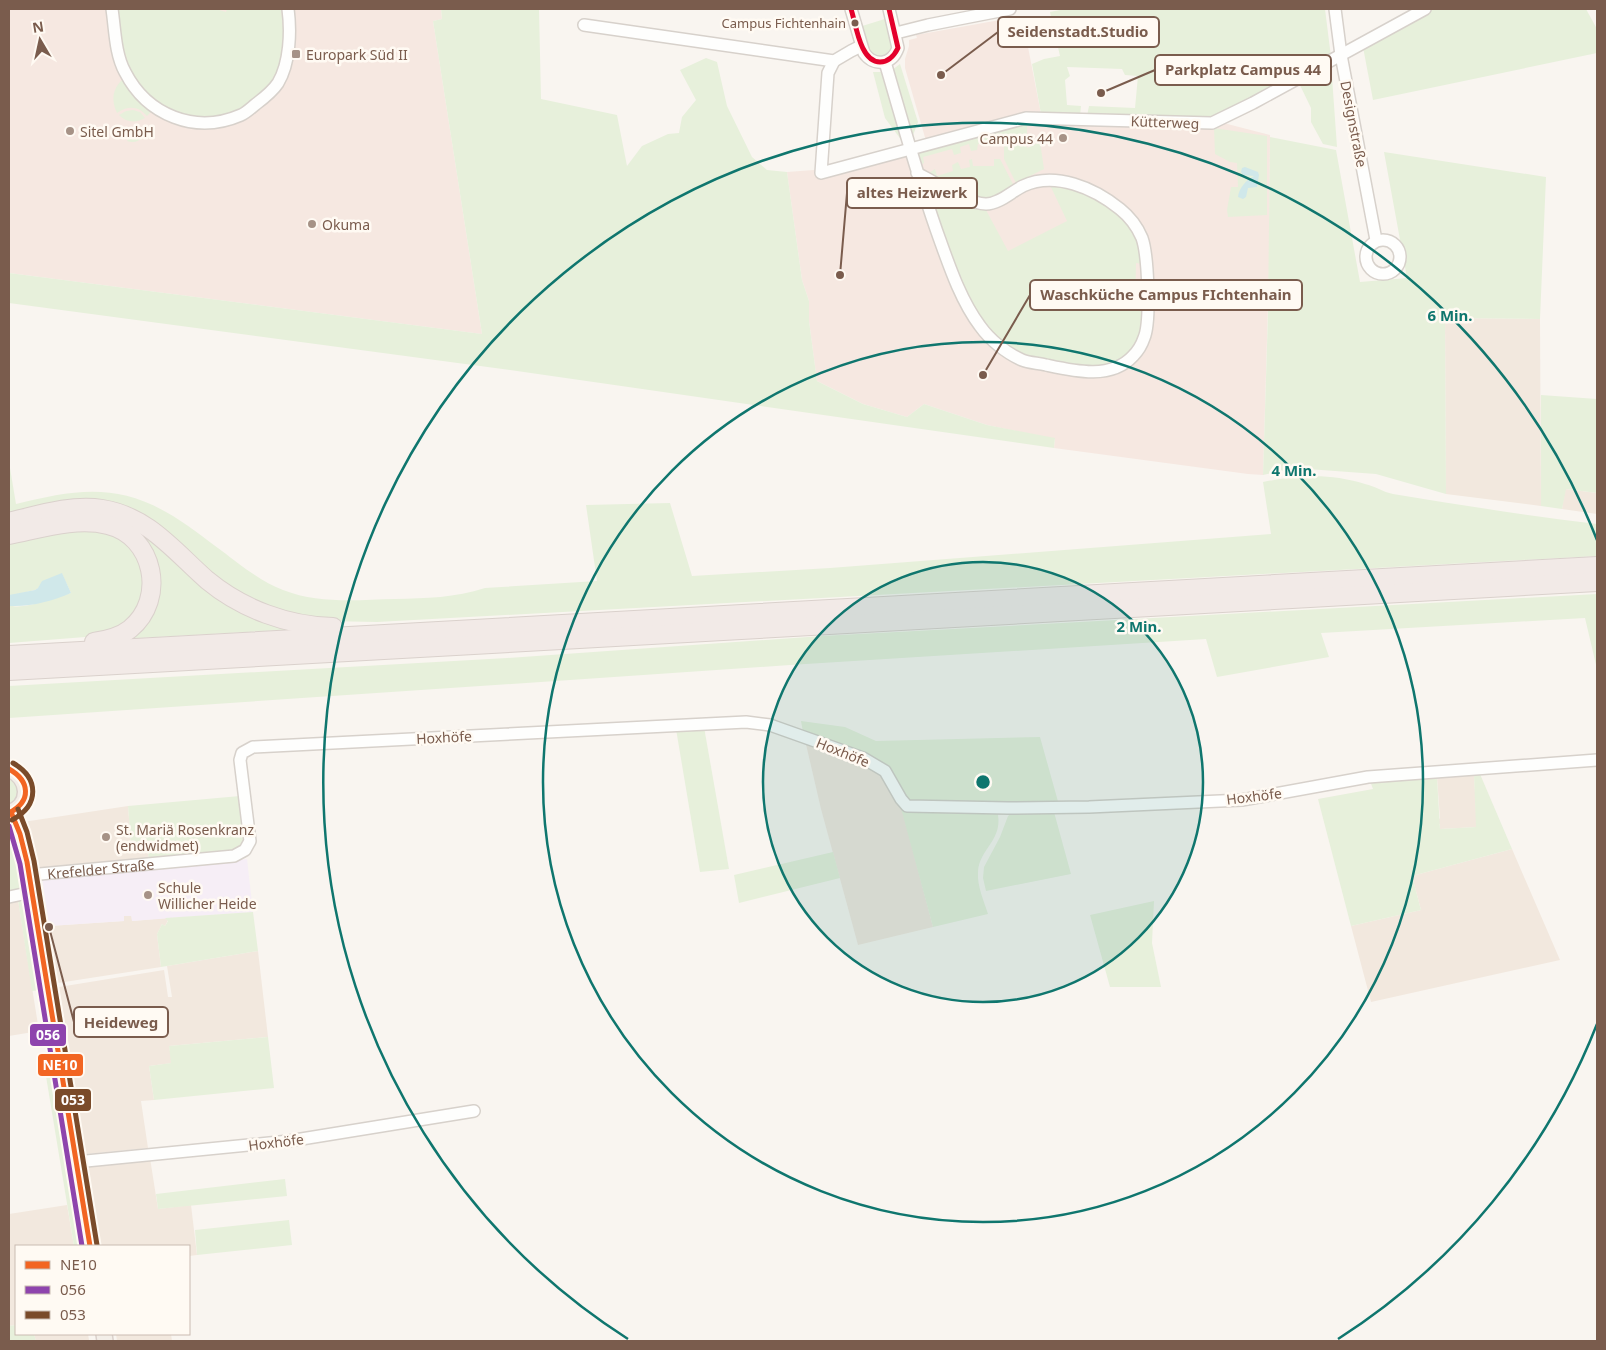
<svg xmlns="http://www.w3.org/2000/svg" width="1606" height="1350" font-family="'Noto Sans',sans-serif">
	<style>
		.residential { fill: #f2e8de }
		.commercial { fill: #f6e8e1 }
		.education { fill: #f6eef6 }
		.green { fill: #e7f0db }
		.water { fill: #d0e8ea }
		.lines { fill: none; stroke-linecap: round; stroke-linejoin: round }
		.minor-casing { stroke: #d7d1cb; stroke-width: 14 }
		.major-casing { stroke: #dad1cc; stroke-width: 18 }
		.highway-casing { stroke: #dad1cc; stroke-width: 20 }
		.minor { stroke: #fefefd; stroke-width: 11 }
		.major { stroke: #f3eee8; stroke-width: 15 }
		.highway { stroke: #f2eae7; stroke-width: 18 }
		.bus-1-casing { stroke: #fffaf3; stroke-width: 9 }
		.bus-2-casing { stroke: #fffaf3; stroke-width: 9 }
		.bus-3-casing { stroke: #fffaf3; stroke-width: 9 }
		.bus-4-casing { stroke: #fffaf3; stroke-width: 9 }
		.bus-1 { stroke: #f26522; stroke-width: 5 }
		.bus-2 { stroke: #8e44ad; stroke-width: 5 }
		.bus-3 { stroke: #7a4b2a; stroke-width: 5 }
		.bus-4 { stroke: #e4002b; stroke-width: 5 }
		.ring { fill: none; stroke: #0f766e; stroke-width: 2.5 }
		.bus-dot { fill: #7a5c4d; stroke: #fffaf3; stroke-width: 2 }
		.poi-dot { fill: #a69286; stroke: #fffaf3; stroke-width: 2 }
		.labels { text-anchor: middle; dominant-baseline: central; stroke-width: 5; stroke-linejoin: round; paint-order: stroke }
		.bus-label { font-size: 13px; fill: #7a5c4d; stroke: #fffaf3; text-anchor: end }
		.poi-label { font-size: 14px; fill: #7a5c4d; stroke: #fffaf3; text-anchor: start }
		.street-label { font-size: 14px; fill: #7a5c4d; stroke: #fffaf3 }
		.centre { fill: #0f766e; stroke: #fffaf3; stroke-width: 2.5 }
		.ring-label { font-size: 15px; text-anchor: middle; font-weight: bold; fill: #0f766e; stroke: #fffaf3; stroke-width: 5; stroke-linejoin: round; paint-order: stroke }
		.leader { fill: none; stroke: #7a5c4d; stroke-width: 2 }
		.callout-dot { fill: #7a5c4d; stroke: #fffaf3; stroke-width: 2 }
		.callout { fill: #fffaf3; stroke: #7a5c4d; stroke-width: 2 }
		.callout-label { font-size: 15px; text-anchor: middle; font-weight: bold; fill: #7a5c4d }
		.line-badge { stroke: #fffaf3; stroke-width: 2 }
		.badge-label { font-size: 14px; text-anchor: middle; font-weight: bold; fill: #fff }
	</style>
	<rect width="100%" height="100%" fill="#f9f5f0"/>
	<g class="residential">
		<polygon points="1445,318 1540,319 1541,506 1446,494"/>
		<polygon points="1565,489 1597,493 1597,514 1562,509"/>
		<polygon points="805,740 882,772 902,808 933,927 858,945 821,809"/>
		<polygon points="1474,775 1477,827 1440,829 1440,824 1437,823 1440,818 1437,777"/>
		<polygon points="128,806 131,845 147,844 149,860 41,870 35,868 23,822"/>
		<polygon points="1512,849 1560,960 1371,1002 1351,926 1421,910 1412,876"/>
		<polygon points="9,900 18,900 39,1031 9,1036"/>
		<polygon points="124,916 132,916 132,921 165,918 168,920 165,926 162,924 157,934 161,967 58,983 49,926 124,921"/>
		<polygon points="258,951 268,1037 169,1046 172,1063 149,1066 154,1100 141,1101 148,1148 86,1154 59,987 164,970 168,997 172,997 167,966"/>
		<polygon points="150,1158 158,1209 191,1205 197,1255 189,1256 189,1246 101,1246 88,1164"/>
		<polygon points="67,1205 74,1246 16,1246 16,1325 9,1326 9,1214"/>
		<polygon points="34,1334 88,1334 89,1340 36,1341"/>
		<polygon points="116,1334 171,1334 172,1341 117,1341"/>
	</g>
	<g class="commercial">
		<polygon points="9,9 441,9 442,19 433,21 482,334 9,273"/>
		<polygon points="1022,16 1041,114 926,141 905,68 905,59 909,46 909,40 917,38 916,35"/>
		<polygon points="1076,116 1208,119 1270,135 1269,270 1263,475 1248,474 1054,448 1055,439 987,425 924,404 907,417 863,404 817,381 809,321 809,301 802,280 787,172 827,169 919,144"/>
	</g>
	<polygon class="education" points="247,859 253,912 132,921 131,916 124,916 124,921 49,926 42,877"/>
	<g class="green">
		<path d="M117,9H216L226,12L227,9H281C284,33 287,62 271,82C260,96 242,110 225,115C189,123 147,105 132,72C122,52 121,30 117,9Z"/>
		<polygon points="441,9 539,9 541,99 617,115 627,166 642,146 668,134 679,133 682,117 696,100 680,70 706,58 717,62 727,106 752,157 767,170 787,172 802,280 809,301 809,321 817,381 863,404 907,417 924,404 987,425 1055,438 1054,448 510,370 9,303 9,273 482,334 433,21 442,19"/>
		<polygon points="1065,9 1325,9 1331,57 1212,120 1087,116 1089,106 1135,108 1138,76 1125,75 1122,69 1067,67 1070,76 1065,80 1067,105 1081,106 1080,116 1041,114 1032,64 1044,59 1060,56 1050,12"/>
		<polygon points="1431,9 1586,9 1597,29 1597,53 1373,100 1363,47 1367,44"/>
		<polygon points="888,18 891,29 892,51 883,58 870,55 859,27"/>
		<polygon points="1331,63 1337,147 1323,144 1311,122 1311,108 1298,81"/>
		<polygon points="900,64 918,122 912,138 892,70"/>
		<polygon points="873,72 883,72 904,141 902,141 885,118"/>
		<path d="M123,79L137,99L151,112L147,116C139,106 128,105 117,113C111,100 112,89 123,79Z"/>
		<path d="M133,110L140,112L145,118C136,123 127,123 119,115L126,111Z"/>
		<polygon points="1027,121 1027,148 1040,142 1044,169 1016,183 1004,159 1004,144 978,144 977,150 971,151 969,144 960,147 961,153 954,155 952,149 923,157 924,163 922,164 917,150"/>
		<path d="M145,126C146,137 138,145 127,141L133,132Z"/>
		<polygon points="1214,128 1267,136 1267,215 1228,217 1227,210 1231,187 1238,187 1237,163 1230,162 1215,154"/>
		<polygon points="1270,137 1336,150 1360,282 1407,278 1384,152 1546,177 1540,319 1445,318 1446,494 1376,474 1294,468 1263,475 1268,313"/>
		<polygon points="972,159 973,166 994,166 994,159 1000,159 1014,186 991,198 979,198 930,175 929,173 935,169 937,176 953,171 952,165 958,162 961,169 970,167 969,160"/>
		<polygon points="1049,183 1074,188 1098,199 1124,217 1138,234 1143,264 1136,263 1135,310 1143,311 1141,333 1131,351 1117,362 1098,368 1070,366 1030,357 1015,351 996,339 974,311 940,233 926,186 964,204 986,210 1008,251 1067,221"/>
		<polygon points="1541,395 1597,399 1597,493 1566,489 1562,509 1541,506"/>
		<path d="M9,462L16,504C71,491 113,482 166,512C186,523 204,538 222,551C239,564 263,583 283,590C319,604 356,600 395,599C426,598 455,598 485,588L597,581L586,505L670,503L692,576L830,568L1271,534L1263,482C1299,475 1330,473 1365,484C1375,486 1383,492 1393,494C1461,505 1529,516 1597,524V556L377,622L326,621L287,614L231,590L169,536L9,513Z"/>
		<polygon points="135,526 209,585 301,629 120,639 155,583 121,528"/>
		<path d="M96,528L122,537L142,562L144,597L127,622L98,636L9,643V605C22,611 56,597 71,593L62,574L35,590L9,596V542L19,538Z"/>
		<polygon points="1597,594 1597,669 1585,618 1321,633 1329,657 1217,677 1206,639 790,665 9,718 9,686 507,658 822,636"/>
		<polygon points="801,721 845,727 876,741 1040,737 1059,805 906,801 887,765 850,748 803,732"/>
		<polygon points="704,727 729,869 700,872 676,729"/>
		<polygon points="1480,774 1512,849 1412,876 1421,910 1351,926 1318,799 1373,789 1370,781 1437,777 1440,829 1476,827 1474,775"/>
		<path d="M9,777C23,786 21,796 9,806Z"/>
		<polygon points="240,796 244,841 241,848 230,853 149,860 147,844 131,845 128,806"/>
		<path d="M901,808L997,810C1005,840 979,848 978,872C977,886 984,901 988,914L933,927Z"/>
		<polygon points="1014,811 1054,812 1071,874 986,891 983,878 984,867 1000,837 1008,816"/>
		<polygon points="9,832 25,885 20,889 9,892"/>
		<polygon points="833,852 840,878 739,903 734,875"/>
		<polygon points="18,900 29,907 42,990 32,991"/>
		<polygon points="1154,901 1152,943 1161,987 1110,987 1090,915"/>
		<polygon points="253,912 258,951 161,967 157,934 162,924 165,926 168,921 165,918"/>
		<polygon points="268,1037 274,1088 154,1100 149,1066 171,1063 169,1046"/>
		<polygon points="42,1052 53,1057 84,1246 74,1246"/>
		<polygon points="285,1179 287,1196 158,1209 156,1194"/>
		<polygon points="289,1220 292,1245 197,1255 195,1230"/>
		<polygon points="16,1325 16,1334 34,1334 36,1341 9,1341 9,1326"/>
	</g>
	<g class="water">
		<path d="M1245,167L1258,172L1259,175L1257,187L1248,188L1246,197L1243,199L1238,197C1239,188 1246,180 1254,176L1243,175L1241,172L1242,168Z"/>
		<path d="M62,573L71,593C52,601 31,607 10,606L9,605V595L35,590L38,588L42,581Z"/>
	</g>
	<g class="lines">
		<g class="minor-casing">
			<g id="minor">
				<path d="M112,9C115,29 115,54 125,72C147,115 195,135 241,115C246,113 251,108 256,104C264,98 272,92 278,83C290,63 291,31 288,9"/>
				<path d="M851,9L864,53C874,67 892,65 898,48L889,9"/>
				<polyline points="1335,9 1341,55 1376,240"/>
				<polyline points="584,25 834,61 851,51 861,46"/>
				<polyline points="896,33 928,25 1010,9"/>
				<polyline points="834,61 828,73 821,173 1026,118 1212,123 1253,103 1425,9"/>
				<path d="M885,62C903,123 919,183 941,243C951,271 962,302 980,326C990,340 1006,353 1022,360C1029,363 1038,363 1046,365C1074,371 1111,380 1133,356C1137,352 1142,344 1144,338C1151,322 1148,255 1142,238C1137,226 1130,217 1120,209C1094,188 1055,171 1023,186C1011,192 999,204 986,204C968,204 934,182 917,173"/>
				<circle cx="1383" cy="257" r="17"/>
				<path id="s1" d="M29,875L234,856L245,850L250,841L240,760L242,753L253,747L746,722L770,725L863,758L885,771L901,799L907,806L1008,808L1089,807L1242,800L1368,777L1597,760"/>
				<polyline points="9,897 32,892"/>
				<polyline points="76,1162 289,1141 474,1111"/>
			</g>
		</g>
		<g class="major-casing">
			<g id="major">
				<path d="M9,769C30,778 32,805 9,813"/>
				<polyline points="11,812 20,834 27,862 90,1246"/>
				<polyline points="104,1334 105,1341"/>
			</g>
		</g>
		<g class="highway-casing">
			<g id="highway">
				<path d="M9,522C38,515 72,504 102,509C148,516 175,552 207,580C242,609 288,626 333,627"/>
				<path d="M9,535C40,529 76,517 108,525C154,536 167,599 130,629C120,637 107,640 94,642"/>
				<polyline points="9,655 1597,566"/>
				<polyline points="9,671 1597,582"/>
			</g>
		</g>
		<use href="#minor" class="minor"/>
		<use href="#major" class="major"/>
		<use href="#highway" class="highway"/>
		<g class="bus-1-casing">
			<g id="bus-1">
				<path d="M9,769C30,781 32,801 9,813"/>
				<polyline points="11,812 20,834 27,862 90,1246"/>
			</g>
		</g>
		<g class="bus-2-casing">
			<polyline id="bus-2" points="9,826 20,864 82,1246"/>
		</g>
		<g class="bus-3-casing">
			<g id="bus-3">
				<polyline points="18,809 27,832 34,861 97,1245"/>
				<path d="M12,820C40,805 39,778 13,763"/>
			</g>
		</g>
		<g class="bus-4-casing">
			<path id="bus-4" d="M851,9C856,24 860,62 880,62C889,62 894,56 898,48L889,9"/>
		</g>
		<use href="#bus-1" class="bus-1"/>
		<use href="#bus-2" class="bus-2"/>
		<use href="#bus-3" class="bus-3"/>
		<use href="#bus-4" class="bus-4"/>
	</g>
	<circle cx="983" cy="782" r="220" fill="#0f766e" fill-opacity=".12"/>
	<g class="ring">
		<circle cx="983" cy="782" r="220"/>
		<circle cx="983" cy="782" r="440"/>
		<path d="M1597 1024A660 660 0 0 1 1338 1339M628 1339A660 660 0 1 1 1597 540"/>
	</g>
	<circle class="bus-dot" cx="855" cy="23" r="4.5"/>
	<g class="poi-dot">
		<rect x="291" y="49" width="10" height="10" rx="2.5"/>
		<circle cx="70" cy="131" r="5"/>
		<circle cx="1063" cy="138" r="5"/>
		<circle cx="312" cy="224" r="5"/>
		<circle cx="106" cy="837" r="5"/>
		<circle cx="148" cy="895" r="5"/>
	</g>
	<g class="labels">
		<g class="bus-label">
			<text x="846" y="23">Campus Fichtenhain</text>
		</g>
		<g class="poi-label">
			<text x="306" y="54">Europark Süd II</text>
			<text x="80" y="131">Sitel GmbH</text>
			<text x="1053" y="138" text-anchor="end">Campus 44</text>
			<text x="322" y="224">Okuma</text>
			<text x="116" y="829">St. Mariä Rosenkranz<tspan x="116" dy="16">(endwidmet)</tspan></text>
			<text x="158" y="887">Schule<tspan x="158" dy="16">Willicher Heide</tspan></text>
		</g>
		<g class="street-label">
			<text transform="translate(1165 122) rotate(2)">Kütterweg</text>
			<text transform="translate(1354 124) rotate(79)">Designstraße</text>
			<text transform="translate(444 737) rotate(-3)">Hoxhöfe</text>
			<text transform="translate(843 752) rotate(22)">Hoxhöfe</text>
			<text transform="translate(1254 796) rotate(-7)">Hoxhöfe</text>
			<text stroke="none"><textPath href="#s1" startOffset="72">Krefelder Straße</textPath></text>
			<text transform="translate(276 1142) rotate(-7)">Hoxhöfe</text>
		</g>
	</g>
	<circle cx="983" cy="782" r="8" class="centre"/>
	<g class="ring-label">
		<text x="1450" y="321">6 Min.</text>
		<text x="1294" y="476">4 Min.</text>
		<text x="1139" y="632">2 Min.</text>
	</g>
	<path class="leader" d="M941 75L998 32M1101 93L1155 70M840 275L847 193M983 375L1030 295M49 927L74 1022"/>
	<g class="callout-dot">
		<circle cx="941" cy="75" r="5"/>
		<circle cx="1101" cy="93" r="5"/>
		<circle cx="840" cy="275" r="5"/>
		<circle cx="983" cy="375" r="5"/>
		<circle cx="49" cy="927" r="5"/>
	</g>
	<g class="callout">
		<rect x="998" y="17" width="161" height="30" rx="5"/>
		<rect x="1155" y="55" width="176" height="30" rx="5"/>
		<rect x="847" y="178" width="130" height="30" rx="5"/>
		<rect x="1030" y="280" width="272" height="30" rx="5"/>
		<rect x="74" y="1007" width="94" height="30" rx="5"/>
	</g>
	<g class="callout-label">
		<text x="1078" y="37">Seidenstadt.Studio</text>
		<text x="1243" y="75">Parkplatz Campus 44</text>
		<text x="912" y="198">altes Heizwerk</text>
		<text x="1166" y="300">Waschküche Campus FIchtenhain</text>
		<text x="121" y="1028">Heideweg</text>
	</g>
	<g class="line-badge">
		<rect x="29" y="1023" width="38" height="24" rx="5" fill="#8e44ad"/>
		<rect x="37" y="1053" width="47" height="24" rx="5" fill="#f26522"/>
		<rect x="54" y="1088" width="38" height="24" rx="5" fill="#7a4b2a"/>
	</g>
	<g class="badge-label">
		<text x="48" y="1040">056</text>
		<text x="60" y="1070">NE10</text>
		<text x="73" y="1105">053</text>
	</g>
	<rect width="1606" height="1350" fill="none" stroke="#7a5c4d" stroke-width="20"/>
	<rect x="15" y="1245" width="175" height="90" fill="#fffaf3" stroke="#cabbb1"/>
	<rect x="25" y="1261" width="25" height="8" fill="#f26522" stroke="#cabbb1"/>
	<text x="60" y="1270" font-size="15" fill="#7a5c4d">NE10</text>
	<rect x="25" y="1286" width="25" height="8" fill="#8e44ad" stroke="#cabbb1"/>
	<text x="60" y="1295" font-size="15" fill="#7a5c4d">056</text>
	<rect x="25" y="1311" width="25" height="8" fill="#7a4b2a" stroke="#cabbb1"/>
	<text x="60" y="1320" font-size="15" fill="#7a5c4d">053</text>
	<g transform="translate(40 40) rotate(351)" stroke="#fffaf3" stroke-width="4" paint-order="stroke">
	<path d="M0-4L9 19L0 12L-9 19Z" fill="#7a5c4d"/>
	<text y="-8" font-size="14" font-weight="bold" text-anchor="middle" fill="#7a5c4d">N</text>
	</g>
</svg>
